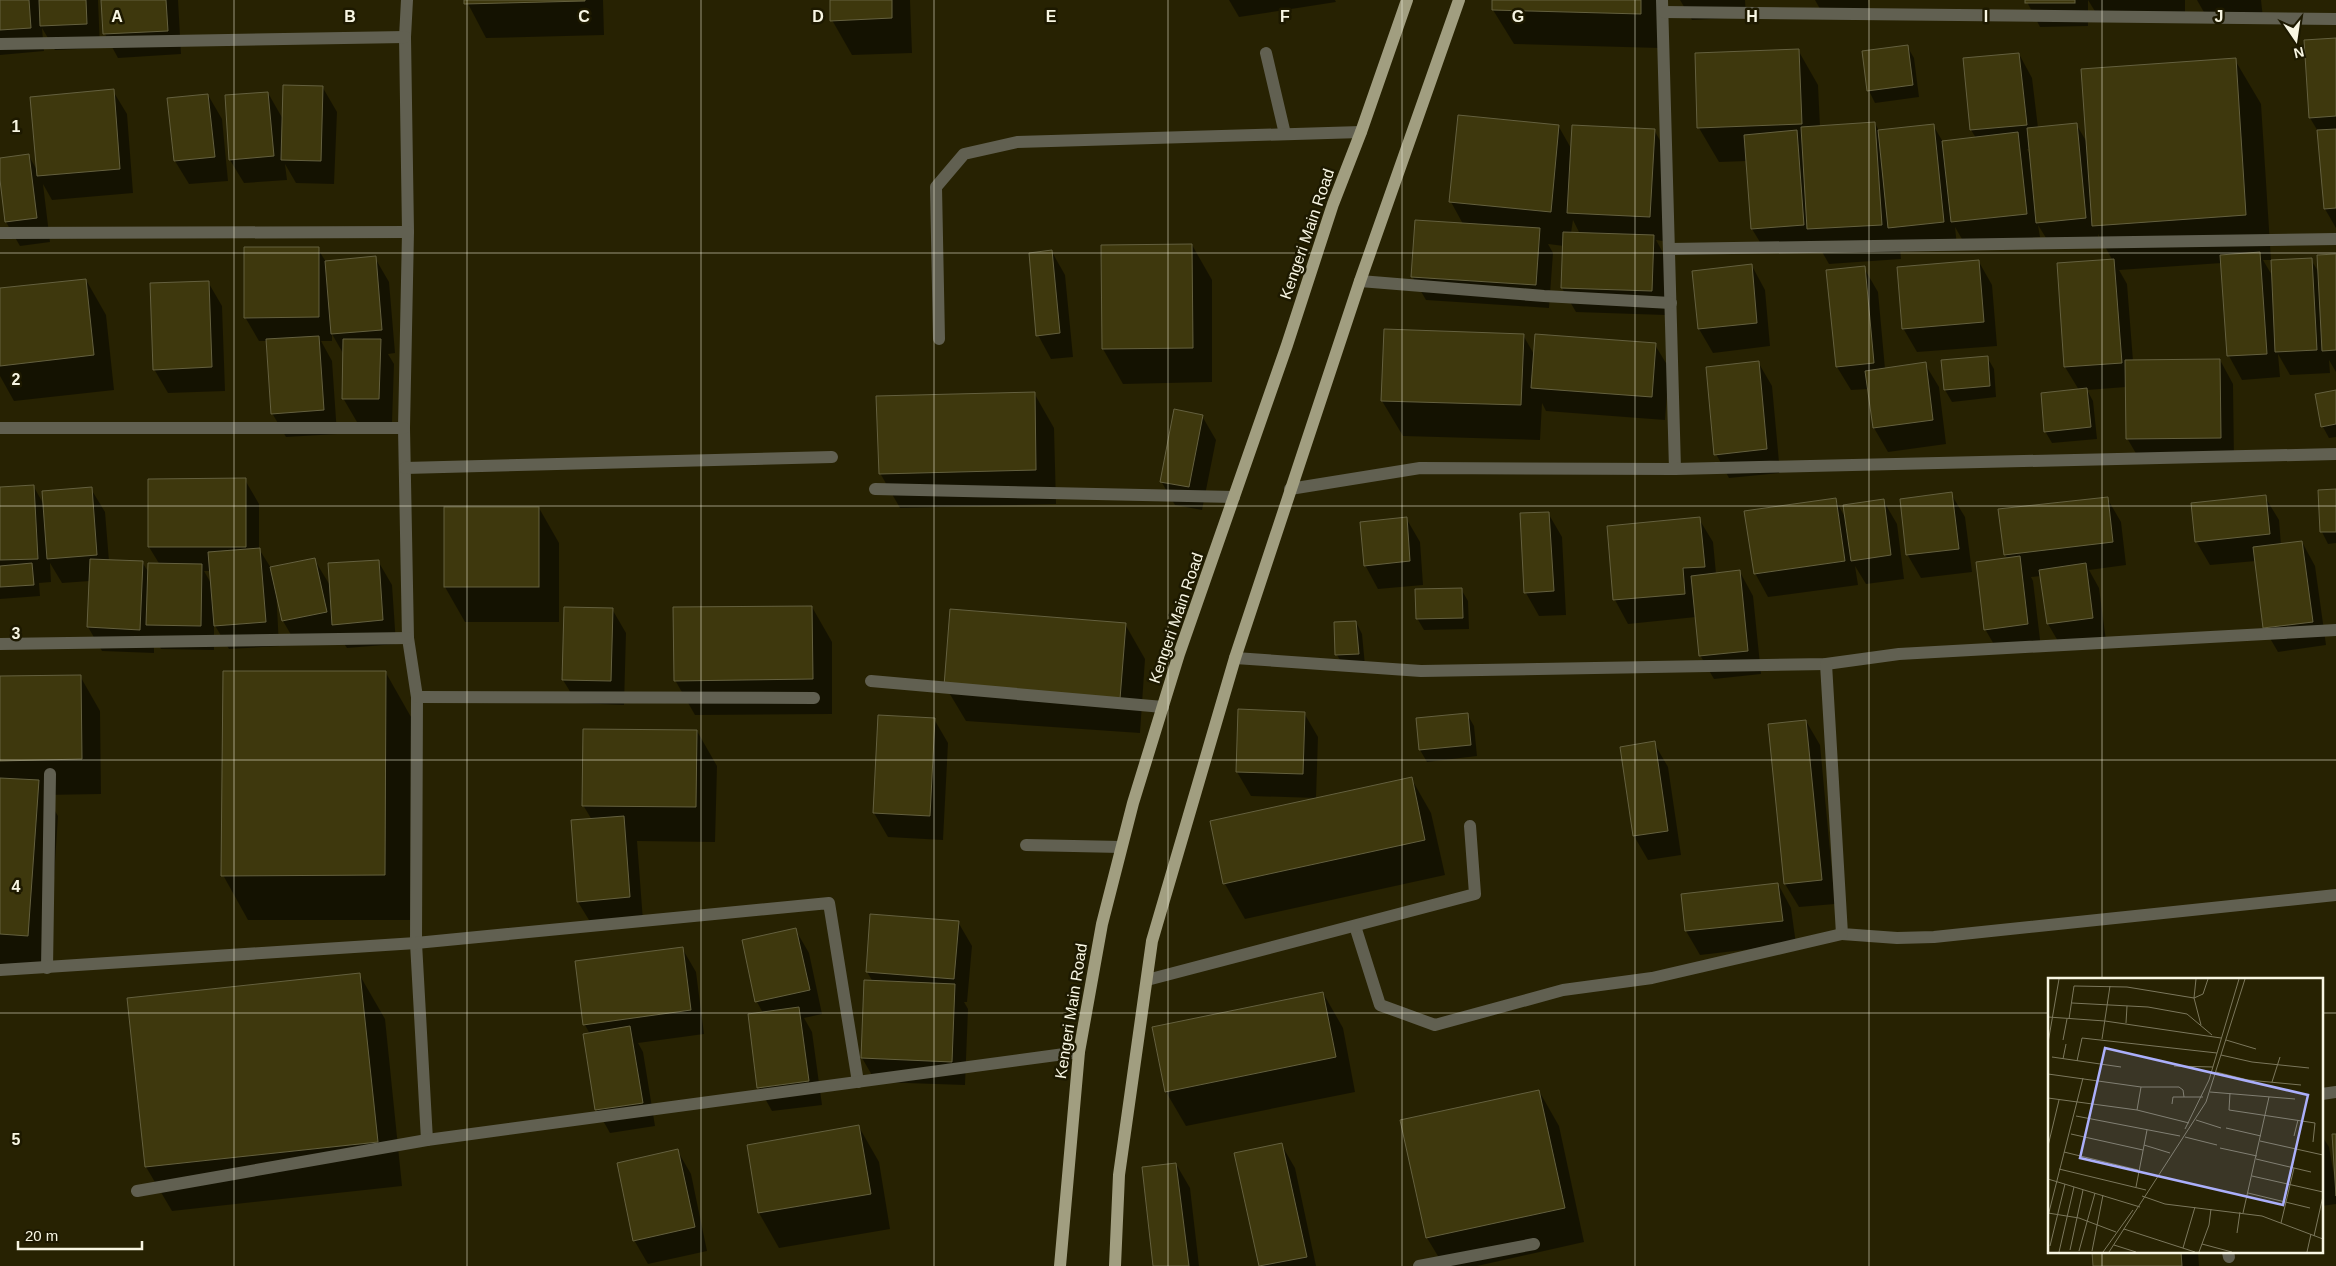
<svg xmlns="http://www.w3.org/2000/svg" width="2336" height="1266" font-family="Arial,sans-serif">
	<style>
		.shadow { fill: #0007; fill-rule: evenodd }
		.building { fill: #3e380d; stroke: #64603f }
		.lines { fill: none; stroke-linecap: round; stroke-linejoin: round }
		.service { stroke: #616051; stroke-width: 12 }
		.minor { stroke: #616051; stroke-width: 12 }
		.primary { stroke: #a19e80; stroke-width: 12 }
		.grid { fill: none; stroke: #f8f6e3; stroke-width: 1; stroke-opacity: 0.55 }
		.labels { text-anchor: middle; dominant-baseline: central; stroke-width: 5; stroke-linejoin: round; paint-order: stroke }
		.street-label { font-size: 16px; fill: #f8f6e3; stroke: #1d1900 }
		.inset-road { fill: none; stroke: #7b775c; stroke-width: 1 }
		.view { fill: #abaffb; fill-opacity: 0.15; stroke: #abaffb; stroke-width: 2.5 }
		.inset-edge { fill: none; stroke: #f8f6e3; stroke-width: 2.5 }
		.grid-label { font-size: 16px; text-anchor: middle; font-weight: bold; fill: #f8f6e3; stroke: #1d1900; stroke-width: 5; stroke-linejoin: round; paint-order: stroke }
	</style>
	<rect width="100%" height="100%" fill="#272202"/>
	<g class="shadow">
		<polygon points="0,0 98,0 100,48 55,50 42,28 44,51 0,55"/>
		<polygon points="102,0 178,0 181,54 118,58 105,34"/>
		<polygon points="466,0 603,0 604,35 486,38"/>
		<polygon points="831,0 910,0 912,53 852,55 832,20"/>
		<polygon points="1229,0 1335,0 1336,2 1239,17"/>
		<polygon points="1494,0 1661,0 1660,48 1514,44 1493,10"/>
		<polygon points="1680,0 1745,0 1746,17 1692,20"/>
		<polygon points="1815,0 1868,0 1869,11 1824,16"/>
		<polygon points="2026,0 2088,0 2088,26 2040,27"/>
		<polygon points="2088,0 2185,0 2185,21 2101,21"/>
		<polygon points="2197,0 2261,0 2263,18 2209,21"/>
		<polygon points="2336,39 2336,228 2325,209 2319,133 2310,118 2305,42"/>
		<polygon points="1907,46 1914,58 1919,97 1875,103 1869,91 1864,52"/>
		<path d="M1798,50L1818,85L1820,127L1875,123L1879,131L1933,125L1943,142L1976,138L1971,130L2019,54L2032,78L2038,128L2076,124L2088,144L2235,60L2261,104L2271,260H2263L2273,277L2311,260L2320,274L2336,255V372L2329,360L2330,373L2290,375L2278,354L2280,377L2242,380L2229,356L2222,263L2119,270L2127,284L2133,361L2220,360L2233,384L2234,461L2141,462L2127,438L2126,387L2087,390L2093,401L2097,439L2052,443L2045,431L2079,390L2065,367L2113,261L2098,234L2099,242L2051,246L2038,225L2040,237L1966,246L1955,227L1957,246L1900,247L1901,259L1829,264L1817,243L1766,252L1752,229L1747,161L1719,162L1699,128ZM2027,149H2030L2031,157Z"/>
		<polygon points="323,88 337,112 334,184 296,183 285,164 287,180 244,183 230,160 268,93 284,121"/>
		<polygon points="113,91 127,114 133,193 52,200 43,184 50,242 20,246 6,222 0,159 29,156 38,172"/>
		<polygon points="208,95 222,119 228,181 189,184 175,161"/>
		<path d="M1559,127L1572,150L1654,130L1668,154L1663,241L1656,240L1667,260L1665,315L1576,312L1562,288L1564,246L1548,244L1553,253L1549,308L1426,300L1412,276L1463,224L1451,202ZM1573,220L1580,234L1571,233Z"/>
		<polygon points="1192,245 1212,280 1212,382 1123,384 1103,349 1102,246"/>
		<polygon points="318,249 326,262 375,258 389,282 395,353 388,354 394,364 392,423 357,422 343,398 344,355 332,334 332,341 321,341 332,361 337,434 286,437 272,413 267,341 259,341 245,317"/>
		<polygon points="1052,252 1065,275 1073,357 1051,359 1038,335"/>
		<polygon points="1979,262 1992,285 1997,346 1917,352 1903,328"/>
		<polygon points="1752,266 1765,290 1770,346 1713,353 1699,329 1693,272"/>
		<polygon points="1864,268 1878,292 1885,369 1925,364 1939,387 1946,444 1888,452 1874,428 1869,389 1851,390 1837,367"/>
		<polygon points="86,280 106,315 114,390 14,401 0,376 0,289"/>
		<polygon points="208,282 222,306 225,391 168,393 154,369"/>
		<polygon points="1523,335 1535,356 1655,345 1669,368 1665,420 1546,411 1542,403 1540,440 1403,436 1382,401"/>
		<polygon points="1987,357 1994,369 1996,397 1952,402 1945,390 1943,361"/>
		<polygon points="1758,362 1772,386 1780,473 1729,478 1716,454"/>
		<polygon points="2336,391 2336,437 2329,438 2323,427 2316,395"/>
		<polygon points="1034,393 1054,428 1056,504 900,508 880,473"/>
		<polygon points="1202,416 1216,440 1202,510 1175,505 1161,481"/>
		<path d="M245,480L259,504V549L271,568L314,559L331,587L378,561L392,585L396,644L347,648L339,636L297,645L283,621L276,588L279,646L229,649L214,624V650L161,649L154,636V653L102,651L88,627L90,581L62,583L50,563L51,582L39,583L40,596L0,599V489L34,487L44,505L91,489L105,512L109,561L142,562L149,573L160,565L149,547ZM204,571H211L212,585Z"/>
		<polygon points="2336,490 2336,543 2328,544 2322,532 2319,491"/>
		<polygon points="1951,494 1965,517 1972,572 1921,578 1907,554"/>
		<polygon points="2265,497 2279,520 2281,545 2302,542 2315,566 2326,645 2278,652 2264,628 2256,561 2210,565 2196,541"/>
		<polygon points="2107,498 2121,522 2126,565 2089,570 2099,588 2106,641 2062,648 2048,624 2041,576 2031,577 2033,581 2041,648 1999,653 1985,629 2008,559 2005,555"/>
		<polygon points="1835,499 1846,519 1883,500 1897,524 1904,579 1866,584 1855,566 1858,585 1768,597 1755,573"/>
		<polygon points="445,508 539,508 559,543 559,622 465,622 445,587"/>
		<polygon points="1548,513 1562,537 1566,615 1539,616 1526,593"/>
		<polygon points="1406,518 1420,542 1423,585 1378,589 1365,565"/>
		<polygon points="1699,519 1713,542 1716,574 1740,572 1753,596 1761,674 1714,679 1700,655 1696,617 1628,624 1615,600 1608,527"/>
		<polygon points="1461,589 1468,601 1469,629 1424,630 1417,618"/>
		<polygon points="812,607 832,642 832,714 695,715 675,680"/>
		<polygon points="612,609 626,633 624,705 577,703 563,680"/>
		<polygon points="1356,622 1362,634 1365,666 1344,667 1337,655 1335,623"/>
		<polygon points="1125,624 1145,659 1140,733 966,721 945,686"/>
		<polygon points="386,673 411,717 410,920 248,920 223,875"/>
		<polygon points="80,676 100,711 101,794 45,795 58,816 48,970 0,967 0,678"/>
		<polygon points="1304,713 1318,737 1316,798 1251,796 1237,772"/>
		<polygon points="1467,714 1474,726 1477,756 1427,762 1420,750 1417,719"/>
		<polygon points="879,716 934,719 948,743 943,840 888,837 874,813"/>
		<polygon points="1806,721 1820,745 1835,904 1799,907 1785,884"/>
		<polygon points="697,731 717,766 715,842 637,841 643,921 592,925 578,902 592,820 583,805"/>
		<polygon points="1654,743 1668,767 1681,855 1648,860 1634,836"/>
		<polygon points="1411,778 1431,813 1445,875 1245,919 1225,884 1211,822"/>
		<polygon points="1778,884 1791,908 1796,944 1700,955 1686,931 1683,895"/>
		<polygon points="958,922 972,946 967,1002 964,1002 968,1009 965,1085 876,1082 862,1058 866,981 873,982 867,972"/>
		<polygon points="795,929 809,953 822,1014 804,1018 812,1032 822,1105 772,1111 759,1088 763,1013 757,1002 743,941"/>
		<polygon points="682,948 696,972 704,1034 638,1043 643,1052 655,1126 610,1133 597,1110 590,1034 585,1025"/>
		<polygon points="359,974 385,1019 402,1186 172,1211 146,1167"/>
		<polygon points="1323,993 1343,1028 1355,1092 1186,1126 1166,1092"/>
		<polygon points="1539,1091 1559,1126 1584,1242 1477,1266 1444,1266 1427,1238 1402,1121"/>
		<polygon points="859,1127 879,1162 890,1229 779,1248 759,1213"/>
		<polygon points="2322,1136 2329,1147 2336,1187 2336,1204 2322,1206"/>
		<polygon points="1281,1144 1295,1168 1316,1266 1260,1266 1235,1154"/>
		<polygon points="677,1150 691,1174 707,1251 648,1264 634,1240"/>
		<polygon points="1176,1164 1190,1188 1199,1266 1155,1266"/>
		<polygon points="2094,1252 2198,1252 2199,1266 2095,1266"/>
	</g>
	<g class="building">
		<polygon points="0,0 29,0 31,28 0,30"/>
		<polygon points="39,0 86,0 87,24 40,26"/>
		<polygon points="101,0 166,0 168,31 103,34"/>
		<polygon points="464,0 585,0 585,1 464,4"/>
		<polygon points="830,0 892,0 892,18 830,21"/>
		<polygon points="1492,0 1641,0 1641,14 1492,10"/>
		<rect x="2025" y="0" width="50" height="3"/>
		<polygon points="2336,38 2336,116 2309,118 2304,40"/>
		<polygon points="1908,45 1913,85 1867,91 1862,51"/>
		<polygon points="1799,49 1802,124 1697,128 1695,53"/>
		<polygon points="2019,53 2027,125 1970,130 1963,58"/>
		<polygon points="2236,58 2246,215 2092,226 2081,69"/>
		<polygon points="283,85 323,86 321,161 281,160"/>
		<polygon points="114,89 120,169 37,176 30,97"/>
		<polygon points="268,92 274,156 229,160 225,95"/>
		<polygon points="208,94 215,157 174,161 167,98"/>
		<polygon points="1458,115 1559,125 1551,212 1449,202"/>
		<polygon points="1875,122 1882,225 1807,229 1801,127"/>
		<polygon points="2077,123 2086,218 2036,223 2027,128"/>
		<polygon points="1934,124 1944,222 1888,228 1878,130"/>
		<polygon points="1572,125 1655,129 1650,217 1567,213"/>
		<polygon points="2336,129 2336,208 2324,209 2317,130"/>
		<polygon points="1797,130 1804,225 1751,229 1744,135"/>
		<polygon points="2018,132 2027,214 1951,222 1942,141"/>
		<polygon points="29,154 37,218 5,222 0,180 0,158"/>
		<polygon points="1415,220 1540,228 1536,285 1411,277"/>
		<polygon points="1563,232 1654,235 1652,291 1561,288"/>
		<polygon points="1192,244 1193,348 1102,349 1101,245"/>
		<polygon points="244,247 319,247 319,317 244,318"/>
		<polygon points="1052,250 1060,333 1036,336 1029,253"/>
		<polygon points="2260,252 2267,354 2227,356 2220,255"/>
		<polygon points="2336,254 2336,350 2322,351 2317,255"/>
		<polygon points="376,256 382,330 331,334 325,261"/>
		<polygon points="2312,258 2317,350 2275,352 2271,260"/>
		<polygon points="2114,259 2122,363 2064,367 2057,263"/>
		<polygon points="1979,260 1984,322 1902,329 1897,267"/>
		<polygon points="1752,264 1757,323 1698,329 1692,271"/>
		<polygon points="1865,266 1874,363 1836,367 1826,270"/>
		<polygon points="86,279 94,355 0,366 0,288"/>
		<polygon points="209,281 212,367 153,370 150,283"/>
		<polygon points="1384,329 1524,334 1521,405 1381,401"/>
		<polygon points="1535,334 1656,343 1652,397 1531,388"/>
		<polygon points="319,336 324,410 271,414 266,339"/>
		<polygon points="343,339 381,339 379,399 342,399"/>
		<polygon points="1988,356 1990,386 1944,390 1941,360"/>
		<polygon points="2220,359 2221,438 2126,439 2125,360"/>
		<polygon points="1759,361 1767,449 1714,455 1706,367"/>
		<polygon points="1926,362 1933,420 1873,428 1865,371"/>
		<polygon points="2087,388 2091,427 2044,432 2041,393"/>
		<polygon points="2336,390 2336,424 2321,427 2315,394"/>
		<polygon points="1035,392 1036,470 879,474 876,396"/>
		<polygon points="1174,409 1203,415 1189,487 1160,482"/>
		<polygon points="246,478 246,547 148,547 148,479"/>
		<polygon points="34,485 38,559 0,560 0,487"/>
		<polygon points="92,487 97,555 47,559 42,491"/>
		<polygon points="2336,489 2336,532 2320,532 2318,490"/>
		<polygon points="1952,492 1959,549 1906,555 1900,499"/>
		<polygon points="2266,495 2270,534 2195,542 2191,503"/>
		<polygon points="2108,497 2113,542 2004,555 1998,509"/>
		<polygon points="1836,498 1845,561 1754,574 1744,511"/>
		<polygon points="1884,499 1891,555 1851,561 1843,505"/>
		<rect x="444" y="507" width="95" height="80"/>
		<polygon points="1549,512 1554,591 1524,593 1520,513"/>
		<polygon points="1407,517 1410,561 1364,566 1360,522"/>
		<polygon points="1700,517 1705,567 1683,568 1685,594 1613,600 1607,526"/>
		<polygon points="2302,541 2313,622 2263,628 2253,547"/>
		<polygon points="260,548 266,622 214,626 208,552"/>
		<polygon points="2020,556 2028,624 1984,630 1976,562"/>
		<polygon points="315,558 327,612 282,621 270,567"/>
		<polygon points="90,559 143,561 140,630 87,627"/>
		<polygon points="379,560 383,620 332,625 328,563"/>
		<polygon points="32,563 34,585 0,587 0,566"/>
		<polygon points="148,563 202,564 201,626 146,625"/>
		<polygon points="2086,563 2093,618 2047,624 2039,570"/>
		<polygon points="1740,570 1748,651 1699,656 1691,576"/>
		<polygon points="1462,588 1463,618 1416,619 1415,589"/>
		<polygon points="812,606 813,679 674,681 673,607"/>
		<polygon points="564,607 613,608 611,681 562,680"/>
		<polygon points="950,609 1126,623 1120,699 944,686"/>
		<polygon points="1356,621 1359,654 1335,655 1334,622"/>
		<polygon points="223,671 386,671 385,875 221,876"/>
		<polygon points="81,675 82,759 0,761 0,676"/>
		<polygon points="1238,709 1305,712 1303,774 1236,772"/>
		<polygon points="1468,713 1471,745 1419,750 1416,718"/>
		<polygon points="878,715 935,718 930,816 873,813"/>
		<polygon points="1806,720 1822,880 1784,884 1768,724"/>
		<polygon points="583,729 697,730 696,807 582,806"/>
		<polygon points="1655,741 1668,831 1633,836 1620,747"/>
		<polygon points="1412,777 1425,840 1223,884 1210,821"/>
		<polygon points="0,778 39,780 28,936 0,934"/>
		<polygon points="624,816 630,897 577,902 571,820"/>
		<polygon points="1778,883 1783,921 1685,931 1681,894"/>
		<polygon points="870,914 959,921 954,979 866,972"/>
		<polygon points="796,928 810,990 755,1002 742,940"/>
		<polygon points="683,947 691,1010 583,1025 575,961"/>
		<polygon points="360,973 378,1142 145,1167 127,998"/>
		<polygon points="864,980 955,984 952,1062 861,1058"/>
		<polygon points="1323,992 1336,1057 1165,1092 1152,1027"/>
		<polygon points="799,1007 809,1081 757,1088 748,1014"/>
		<polygon points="630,1026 643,1103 595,1110 583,1034"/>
		<polygon points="1539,1090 1565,1208 1426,1238 1400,1120"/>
		<polygon points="859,1125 871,1194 758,1213 747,1145"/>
		<polygon points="2332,1134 2336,1134 2336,1196"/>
		<polygon points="1282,1143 1307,1257 1259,1266 1234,1153"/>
		<polygon points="678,1149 695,1227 633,1241 617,1163"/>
		<polygon points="1176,1163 1189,1266 1153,1266 1142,1167"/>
		<polygon points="2092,1252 2181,1252 2182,1266 2093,1266"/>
	</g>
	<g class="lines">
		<g class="service">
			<polyline points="1266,53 1285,134"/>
			<polyline points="939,339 936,187 964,154 1017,142 1361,132"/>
		</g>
		<g class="minor">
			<polyline points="407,0 405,37 408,232 404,428 408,638 417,697 416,943 427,1140"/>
			<polyline points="1662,0 1675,469"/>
			<polyline points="1664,12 2336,19"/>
			<polyline points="0,44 405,37"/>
			<polyline points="0,233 408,232"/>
			<polyline points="1670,249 2336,239"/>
			<polyline points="1360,281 1544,296 1671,303"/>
			<polyline points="0,428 404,428"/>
			<polyline points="405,468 832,457"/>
			<polyline points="875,489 1234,497"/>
			<polyline points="1290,489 1420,468 1675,469 2336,454"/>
			<polyline points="0,644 408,638"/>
			<polyline points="1235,658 1421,671 1826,664 1899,654 2336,630"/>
			<polyline points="1826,664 1842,934 1897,938 1934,937 2336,895"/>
			<polyline points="871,681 1163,707"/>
			<polyline points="417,697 814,698"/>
			<polyline points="1026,845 1121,847"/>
			<polyline points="1355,926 1380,1005 1435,1025 1563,990 1652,978 1842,934"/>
			<polyline points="47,968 50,774"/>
			<polyline points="0,970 416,943 829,903 858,1082"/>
			<polyline points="1147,980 1475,894 1470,826"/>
			<polyline points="2322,1094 2336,1092"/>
			<polyline points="137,1191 427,1140 1079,1052"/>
			<polyline points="2228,1252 2229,1257"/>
			<polyline points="1419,1266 1534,1244"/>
		</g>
		<g class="primary">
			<polyline points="1060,1266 1079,1052 1102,924 1133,803 1179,654 1287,345 1333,204 1361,132 1407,0"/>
			<polyline points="1115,1266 1119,1175 1152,941 1235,658 1360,281 1459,0"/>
		</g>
	</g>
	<path class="grid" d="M234,0V1266M467,0V1266M701,0V1266M934,0V1266M1168,0V1266M1402,0V1266M1635,0V1266M1869,0V1266M2102,0V980M0,253H2336M0,506H2336M0,760H2336M0,1013H2050M2322,1013H2336M2102,1252V1266"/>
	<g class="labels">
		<g class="street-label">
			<text transform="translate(1307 234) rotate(-71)">Kengeri Main Road</text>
			<text transform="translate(1176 618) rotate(-71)">Kengeri Main Road</text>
			<text transform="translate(1071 1011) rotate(-81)">Kengeri Main Road</text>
		</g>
	</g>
	<g transform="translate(2048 978)">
		<rect width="275" height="275" fill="#272202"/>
		<path class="inset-road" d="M146,20L155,16L160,1M146,20L148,1M24,25L100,29L139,36L164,57M0,39L57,43L173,60M21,41L26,8L79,9L146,20L153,47M78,45L79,28M54,61L62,8M15,62L19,41M178,62L208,71M0,65L11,1M173,77L204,84L261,90M4,79L73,89M15,81L18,66M29,83L34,60L169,75M126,88L165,89M168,94L200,102L253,107M0,96L93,109L89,132M224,104L232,79M93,109H131L135,112L136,119M162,114L247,121M182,115L181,132L267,145L265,164M0,120L89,132L141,145M124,126L125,119H155M28,138L132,158M148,142L173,150M178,150L213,158M137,151L161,102L191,1M23,156L95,172M246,158L250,142M137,159L169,167M212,163L275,177M96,167L122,175M0,168L11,122M172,170L209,178M16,174L90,192M208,181L263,194M11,191L98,212M204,198L275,214M0,201L92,229M88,209L99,152M200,215L262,230M94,218L117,226L214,238L275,261M0,235L31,240L68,254M195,235L221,119M0,238L35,100M233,245L246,190M76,251L147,274M189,255L192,234M266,258L275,218M154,266L184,274M66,267L88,274M2,268L17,206M135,270L147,229M22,272L35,212M31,273L47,215M44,273L55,217M11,274L26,209M55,274L85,232M61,274L158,124L197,1M151,274L161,247L163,231M259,274L263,256"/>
		<path class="view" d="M57,70L260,117L235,227L32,180Z"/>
		<rect width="275" height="275" class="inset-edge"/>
	</g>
	<g class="grid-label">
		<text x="117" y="22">A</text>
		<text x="350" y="22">B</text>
		<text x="584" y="22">C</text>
		<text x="818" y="22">D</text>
		<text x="1051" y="22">E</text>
		<text x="1285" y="22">F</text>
		<text x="1518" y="22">G</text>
		<text x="1752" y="22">H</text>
		<text x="1986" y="22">I</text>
		<text x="2219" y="22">J</text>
		<text x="16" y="132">1</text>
		<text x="16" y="385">2</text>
		<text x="16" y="639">3</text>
		<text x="16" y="892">4</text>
		<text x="16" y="1145">5</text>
	</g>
	<g transform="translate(2296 40) rotate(167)" stroke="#1d1900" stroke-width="4" paint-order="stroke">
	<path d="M0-4L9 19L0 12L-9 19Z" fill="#f8f6e3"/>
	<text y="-8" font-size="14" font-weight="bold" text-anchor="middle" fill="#f8f6e3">N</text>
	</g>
	<path d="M18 1241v8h124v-8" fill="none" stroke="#f8f6e3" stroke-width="2.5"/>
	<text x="25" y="1241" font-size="15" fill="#f8f6e3" stroke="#1d1900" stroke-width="4" paint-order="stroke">20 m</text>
</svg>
